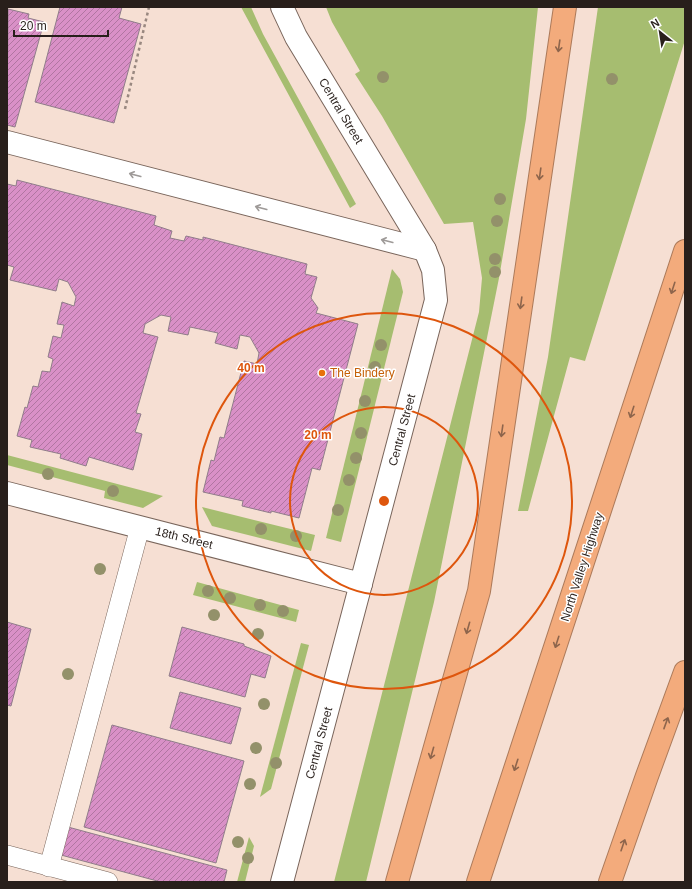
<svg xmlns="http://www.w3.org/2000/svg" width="692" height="889" font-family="Helvetica,sans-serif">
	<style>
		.grass { fill: #a6bd70 }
		.building { fill: url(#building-hatch); stroke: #907d8a }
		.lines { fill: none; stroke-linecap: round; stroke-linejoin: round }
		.service-casing { stroke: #79655b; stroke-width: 20 }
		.minor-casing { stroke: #79655b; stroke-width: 24 }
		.secondary-casing { stroke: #79655b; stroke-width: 24 }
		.motorway-casing { stroke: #ac7a5a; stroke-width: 24 }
		.path { stroke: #998880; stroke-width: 2.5; stroke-dasharray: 3 3; stroke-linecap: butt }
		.service { stroke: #fff; stroke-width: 19 }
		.minor { stroke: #fff; stroke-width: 22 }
		.secondary { stroke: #fff; stroke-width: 22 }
		.motorway { stroke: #f3ab7c; stroke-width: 22 }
		.tree { fill: #93916a }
		.oneway { stroke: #8e654c }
		.oneway2 { stroke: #9e9a98 }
		.ring { fill: none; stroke: #de560d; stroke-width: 2 }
		.food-dot { fill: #e8710a; stroke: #fff; stroke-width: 1.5 }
		.labels { text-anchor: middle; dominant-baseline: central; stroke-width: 3; stroke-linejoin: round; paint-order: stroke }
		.street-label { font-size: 12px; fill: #281f1b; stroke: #fff }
		.food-label { font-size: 12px; fill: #c56008; stroke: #fff; text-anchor: start }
		.centre { fill: #de560d; stroke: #fff; stroke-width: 2 }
		.ring-label { font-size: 12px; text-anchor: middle; font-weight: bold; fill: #de560d; stroke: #fff; stroke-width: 3; stroke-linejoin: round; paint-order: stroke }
	</style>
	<defs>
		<pattern id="building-hatch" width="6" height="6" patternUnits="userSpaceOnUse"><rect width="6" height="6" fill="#d990c7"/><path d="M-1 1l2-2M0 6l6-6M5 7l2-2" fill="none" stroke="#b075a1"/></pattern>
	</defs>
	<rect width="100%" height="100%" fill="#f6dfd3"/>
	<g class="grass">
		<polygon points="241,7 251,7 263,34 356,204 350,208"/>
		<polygon points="326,7 538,7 526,119 499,278 434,602 366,882 334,882 479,312 482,278 473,222 444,224 382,116 355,74 360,71 332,22"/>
		<polygon points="598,7 685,7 685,40 585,361 570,357 528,511 518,511 548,357"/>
		<polygon points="392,269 400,279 403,292 341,542 326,538"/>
		<polygon points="7,455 163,496 143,508 104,498 105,491 7,465"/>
		<polygon points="202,507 315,535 311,551 212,526"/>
		<polygon points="197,582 299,610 296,622 193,595"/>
		<polygon points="301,643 309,645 271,789 260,797"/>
		<polygon points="249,837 254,846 245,882 237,882"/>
	</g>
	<g class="building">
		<polygon points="60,7 122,7 119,18 141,24 114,123 35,102"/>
		<polygon points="8,9 29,14 28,18 44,22 15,127 7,125"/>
		<polygon points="17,180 156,216 154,225 172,231 170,238 184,241 186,236 203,240 203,237 307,264 305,274 317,277 311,298 318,308 316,313 358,324 320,470 312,468 299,518 271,511 271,513 242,506 243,501 203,492 211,460 214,461 220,437 224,438 244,361 257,364 259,353 250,337 240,335 237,349 215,343 218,333 190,327 188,335 168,331 171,317 161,315 145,324 143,333 158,337 136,413 141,414 135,432 142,434 133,470 89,457 86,466 60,458 61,454 30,447 32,440 17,436 25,407 27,408 33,386 38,387 42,371 50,372 53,359 48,357 53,336 61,338 64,325 57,324 62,302 74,306 76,297 68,282 59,279 56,291 10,280 14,267 7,265 7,184 16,186"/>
		<polygon points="7,622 31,629 11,706 7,705"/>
		<polygon points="182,627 244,644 244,646 271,656 265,678 251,674 245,697 169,676"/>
		<polygon points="180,692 241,708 231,744 170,728"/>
		<polygon points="112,725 244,761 216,863 84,827"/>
		<polygon points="68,827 227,870 224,882 161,882 61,855"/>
	</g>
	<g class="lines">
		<g class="service-casing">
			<g id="service">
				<polyline points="7,855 108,882"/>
				<polyline points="49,867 140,527"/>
			</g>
		</g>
		<g class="minor-casing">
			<g id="minor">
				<polyline points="7,142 425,250"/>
				<polyline points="7,493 361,584"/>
			</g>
		</g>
		<g class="secondary-casing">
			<polyline id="secondary" points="282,7 296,37 425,250 433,270 436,300 282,882"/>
		</g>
		<g class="motorway-casing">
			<g id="motorway">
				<polyline points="397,882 479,591 565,7"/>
				<polyline points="478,882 685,251"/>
				<polyline points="610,882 647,776 685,672"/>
			</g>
		</g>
		<polyline class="path" points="125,109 149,7"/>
		<use href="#service" class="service"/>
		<use href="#minor" class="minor"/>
		<use href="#secondary" class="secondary"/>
		<use href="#motorway" class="motorway"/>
	</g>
	<g class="tree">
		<circle cx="383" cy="77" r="6"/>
		<circle cx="612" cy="79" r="6"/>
		<circle cx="500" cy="199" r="6"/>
		<circle cx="497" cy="221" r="6"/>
		<circle cx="495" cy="259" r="6"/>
		<circle cx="495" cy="272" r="6"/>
		<circle cx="381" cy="345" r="6"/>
		<circle cx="375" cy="367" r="6"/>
		<circle cx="365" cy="401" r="6"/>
		<circle cx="361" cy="433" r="6"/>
		<circle cx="356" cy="458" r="6"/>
		<circle cx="48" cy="474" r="6"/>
		<circle cx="349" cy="480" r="6"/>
		<circle cx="113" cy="491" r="6"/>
		<circle cx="338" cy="510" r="6"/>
		<circle cx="261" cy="529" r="6"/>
		<circle cx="296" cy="536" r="6"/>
		<circle cx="100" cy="569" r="6"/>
		<circle cx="208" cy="591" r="6"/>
		<circle cx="230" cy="598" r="6"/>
		<circle cx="260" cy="605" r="6"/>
		<circle cx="283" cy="611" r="6"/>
		<circle cx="214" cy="615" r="6"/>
		<circle cx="258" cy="634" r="6"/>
		<circle cx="68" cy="674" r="6"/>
		<circle cx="264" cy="704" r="6"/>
		<circle cx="256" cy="748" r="6"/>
		<circle cx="276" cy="763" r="6"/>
		<circle cx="250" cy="784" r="6"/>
		<circle cx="238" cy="842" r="6"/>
		<circle cx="248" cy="858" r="6"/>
	</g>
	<defs><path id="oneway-shaft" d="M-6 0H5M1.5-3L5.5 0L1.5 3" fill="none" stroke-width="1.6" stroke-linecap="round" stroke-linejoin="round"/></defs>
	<g class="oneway">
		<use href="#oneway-shaft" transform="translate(559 46) rotate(98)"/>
		<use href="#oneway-shaft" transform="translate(540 174) rotate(98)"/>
		<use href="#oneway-shaft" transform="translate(673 288) rotate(108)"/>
		<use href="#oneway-shaft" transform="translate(521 303) rotate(98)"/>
		<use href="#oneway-shaft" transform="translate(632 412) rotate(108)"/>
		<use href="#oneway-shaft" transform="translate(502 431) rotate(98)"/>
		<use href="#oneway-shaft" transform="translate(468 628) rotate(106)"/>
		<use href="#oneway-shaft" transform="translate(557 642) rotate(108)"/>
		<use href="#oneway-shaft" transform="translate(666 723) rotate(-70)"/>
		<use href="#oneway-shaft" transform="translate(432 753) rotate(106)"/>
		<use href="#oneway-shaft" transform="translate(516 765) rotate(108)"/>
		<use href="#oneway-shaft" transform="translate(623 845) rotate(-71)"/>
	</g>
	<g class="oneway2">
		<use href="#oneway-shaft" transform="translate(135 175) rotate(-165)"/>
		<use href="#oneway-shaft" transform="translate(261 208) rotate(-165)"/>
		<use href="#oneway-shaft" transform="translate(387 241) rotate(-166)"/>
	</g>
	<g class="ring">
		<circle cx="384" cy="501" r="94"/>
		<circle cx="384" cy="501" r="188"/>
	</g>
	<circle class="food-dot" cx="322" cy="373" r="4"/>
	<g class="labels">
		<g class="street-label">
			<text transform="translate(341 111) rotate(59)">Central Street</text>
			<text transform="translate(402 430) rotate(-75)">Central Street</text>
			<text transform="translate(184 538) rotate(14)">18th Street</text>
			<text transform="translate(582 567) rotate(-72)">North Valley Highway</text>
			<text transform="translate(319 743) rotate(-75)">Central Street</text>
		</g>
		<g class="food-label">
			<text x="330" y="373">The Bindery</text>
		</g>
	</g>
	<circle cx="384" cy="501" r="6" class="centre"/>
	<g class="ring-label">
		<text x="251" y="372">40 m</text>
		<text x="318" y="439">20 m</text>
	</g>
	<rect width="692" height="889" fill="none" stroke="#281f1b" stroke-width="16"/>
	<g transform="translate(660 32) rotate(330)" stroke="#ffffff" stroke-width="3" paint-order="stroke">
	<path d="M0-3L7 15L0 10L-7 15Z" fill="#281f1b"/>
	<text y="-6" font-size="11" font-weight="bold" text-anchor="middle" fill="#281f1b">N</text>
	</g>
	<path d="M14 30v6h94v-6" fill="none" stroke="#281f1b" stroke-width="2"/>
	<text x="20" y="30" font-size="12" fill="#281f1b" stroke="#ffffff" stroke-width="3" paint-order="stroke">20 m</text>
</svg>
